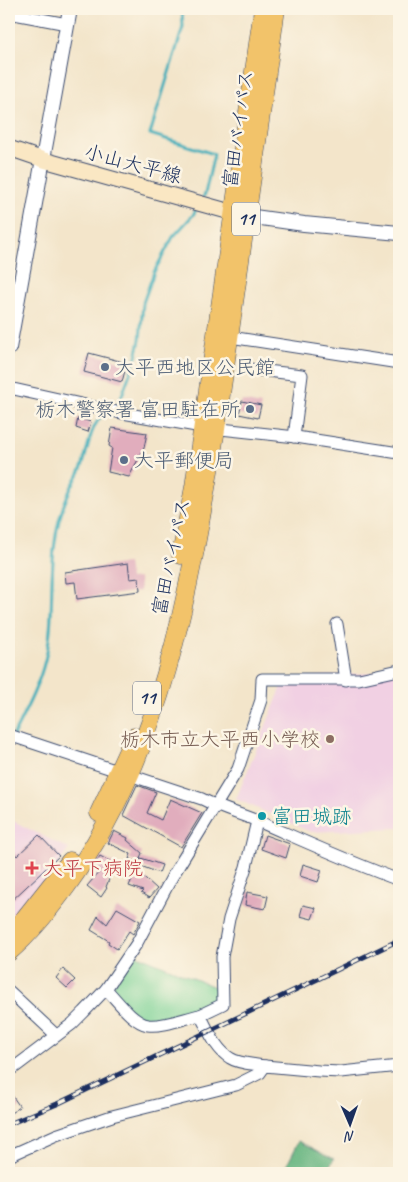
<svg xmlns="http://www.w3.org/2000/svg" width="408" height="1182" font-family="Caveat,'Klee One',sans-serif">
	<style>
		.built { fill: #f1d0e3 }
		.green { fill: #7dd397; stroke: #4c817a }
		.forest { fill: #66b580; stroke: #40726f }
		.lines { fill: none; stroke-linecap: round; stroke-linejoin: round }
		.stream { stroke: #3fafbb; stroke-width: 3 }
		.building { fill: #e1adbd }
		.minor-casing { stroke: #3b4a6e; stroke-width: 13 }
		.tertiary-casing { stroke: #3b4a6e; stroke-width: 16 }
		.secondary-casing { stroke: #3b4a6e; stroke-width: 17 }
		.primary-casing { stroke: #3b4a6e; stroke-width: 19 }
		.minor { stroke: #fff; stroke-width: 11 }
		.tertiary { stroke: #fff; stroke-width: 14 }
		.secondary { stroke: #fae7c3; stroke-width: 15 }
		.primary { stroke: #f2c36a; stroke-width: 18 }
		.rail-casing { stroke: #1b2f5e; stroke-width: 5 }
		.rail { stroke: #fcf5e5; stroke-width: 3; stroke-dasharray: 9; stroke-linecap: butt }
		.service-dot { fill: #5c6f8a; stroke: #fcf5e5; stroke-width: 2 }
		.education-dot { fill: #8d6e63; stroke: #fcf5e5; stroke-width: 2 }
		.culture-dot { fill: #0f9aa8; stroke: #fcf5e5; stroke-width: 2 }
		.health-dot { fill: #e0444e; stroke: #fcf5e5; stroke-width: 2 }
		.labels { text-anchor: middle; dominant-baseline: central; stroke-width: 5; stroke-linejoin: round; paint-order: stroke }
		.shield { fill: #fcf5e5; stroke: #5e6a86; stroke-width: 1 }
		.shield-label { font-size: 19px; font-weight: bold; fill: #1b2f5e }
		.street-label { font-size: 20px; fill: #1b2f5e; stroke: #fcf5e5 }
		.service-label { font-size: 20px; fill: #4e5e75; stroke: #fcf5e5; text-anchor: start }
		.education-label { font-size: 20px; fill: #785e54; stroke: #fcf5e5; text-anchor: end }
		.culture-label { font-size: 20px; fill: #0d838f; stroke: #fcf5e5; text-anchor: start }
		.health-label { font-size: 20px; fill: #be3a42; stroke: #fcf5e5; text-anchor: start }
	</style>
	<rect width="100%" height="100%" fill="#fcf5e5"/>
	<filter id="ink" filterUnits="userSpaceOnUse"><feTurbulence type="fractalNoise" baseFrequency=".02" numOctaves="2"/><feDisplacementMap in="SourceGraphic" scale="10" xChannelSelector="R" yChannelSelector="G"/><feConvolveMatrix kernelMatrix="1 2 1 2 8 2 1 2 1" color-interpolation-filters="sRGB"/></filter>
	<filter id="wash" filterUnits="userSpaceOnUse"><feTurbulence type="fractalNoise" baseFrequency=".0096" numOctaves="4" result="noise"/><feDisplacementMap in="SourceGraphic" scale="20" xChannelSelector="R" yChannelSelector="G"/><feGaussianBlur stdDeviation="1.12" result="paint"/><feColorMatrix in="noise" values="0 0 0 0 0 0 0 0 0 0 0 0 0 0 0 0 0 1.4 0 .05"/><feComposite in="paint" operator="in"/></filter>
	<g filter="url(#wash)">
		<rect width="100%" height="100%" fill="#f3e5ca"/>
		<g class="built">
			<polygon points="399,671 399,828 311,832 236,799 285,679"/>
			<polygon points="9,819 69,849 41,888 9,926"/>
		</g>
		<path class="green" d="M135,954L217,988V1003C196,1013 158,1029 137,1016C128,1012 121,1000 114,993V984Z"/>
		<polygon class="forest" points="299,1141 334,1159 325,1173 283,1173"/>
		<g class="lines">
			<g class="stream">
				<polyline points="182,9 183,27 150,134 214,154 205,194 202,199"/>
				<polyline points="113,408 118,406 136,357 140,340 143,303 154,272 173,237 193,215 198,206"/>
				<path d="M9,744C22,717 38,689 45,660C55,622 49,581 55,542C57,523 63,505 71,488C75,481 79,474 82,467C88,451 90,422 106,413"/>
			</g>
		</g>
		<g id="blocks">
			<g class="building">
				<polygon points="89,353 127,363 122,382 84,372"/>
				<polygon points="242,401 261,405 258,418 239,414"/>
				<polygon points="78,418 91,422 88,432 76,428"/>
				<polygon points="112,428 147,433 144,448 129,477 108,472 112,448 109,446"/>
				<polygon points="128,563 130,579 139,578 140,591 77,599 75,582 66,583 65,572"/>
				<polygon points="137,785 156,792 147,813 161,820 170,799 202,813 181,847 123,815"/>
				<polygon points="114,831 128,838 127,840 142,853 138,863 129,859 131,854 108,843"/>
				<polygon points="39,835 59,856 9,903 9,847 17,856"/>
				<polygon points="265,835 290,844 286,858 261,849"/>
				<polygon points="100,856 115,864 106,887 107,888 101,897 87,886 100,871 93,867"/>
				<polygon points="141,858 162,865 159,873 138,865"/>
				<polygon points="303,864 322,870 318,882 300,876"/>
				<polygon points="136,870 157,889 149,898 141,893 143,891 129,886"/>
				<polygon points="247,892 268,896 265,909 245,905"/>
				<polygon points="303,905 316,908 312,919 300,916"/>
				<polygon points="117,908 140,921 133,934 129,931 117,949 108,943 109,941 91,930 98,916 107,924"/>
				<polygon points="63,969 75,980 67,988 56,978"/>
				<polygon points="9,1091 20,1107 9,1114"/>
			</g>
		</g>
	</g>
	<g filter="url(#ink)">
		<use href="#blocks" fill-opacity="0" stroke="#3b4a6e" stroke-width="1"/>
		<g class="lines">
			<g class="minor-casing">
				<g id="minor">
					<polyline points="392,9 399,10"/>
					<polyline points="9,13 67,24"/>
					<polyline points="230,337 399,363"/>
					<polyline points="249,369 302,375 294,437"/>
					<polyline points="9,388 117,412 202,427 296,437 399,453"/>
					<polyline points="337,624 346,680"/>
					<path d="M9,735L202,799C221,809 241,814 260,822C306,842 352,863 399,880"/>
					<path d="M257,821L246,867L229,919L222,957L223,1004L200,1015C208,1029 215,1049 230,1058C239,1064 254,1064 265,1066"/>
					<path d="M106,989C117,1000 132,1022 148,1025C163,1027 185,1018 200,1015"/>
					<polyline points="9,991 56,1035"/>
					<polyline points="9,1069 15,1067 72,1024 84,1012 106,989 137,943 172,877 238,769 261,700 262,679 359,679 399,670"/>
					<polyline points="9,1156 56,1135 112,1116 236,1085 260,1073 265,1066 319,1071 341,1072 399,1066"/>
				</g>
			</g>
			<g class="tertiary-casing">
				<g id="tertiary">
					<polyline points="247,216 304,224 399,233"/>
					<polyline points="9,348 70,9"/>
				</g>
			</g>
			<g class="secondary-casing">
				<polyline id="secondary" points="9,148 44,160 245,216"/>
			</g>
			<g class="primary-casing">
				<g id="primary">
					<polyline points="181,555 194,487 263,9"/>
					<polyline points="99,813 134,737"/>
					<polyline points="9,935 24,919 70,861"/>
					<path d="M9,952C31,933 48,911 66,887C163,755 190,587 216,429L276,9"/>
				</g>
			</g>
			<use href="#minor" class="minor"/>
			<use href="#tertiary" class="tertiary"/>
			<use href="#secondary" class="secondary"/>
			<use href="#primary" class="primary"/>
			<g class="rail-casing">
				<polyline id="rail" points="9,1124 57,1104 399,940"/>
			</g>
			<use href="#rail" class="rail"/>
		</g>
	</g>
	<g class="service-dot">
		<circle cx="105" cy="367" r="5"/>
		<circle cx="250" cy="409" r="5"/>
		<circle cx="124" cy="460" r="5"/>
	</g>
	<circle class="education-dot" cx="330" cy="739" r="5"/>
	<circle class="culture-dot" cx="262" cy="816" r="5"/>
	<path class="health-dot" d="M29.5 860.5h5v5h5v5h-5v5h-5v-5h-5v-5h5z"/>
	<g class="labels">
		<g class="shield">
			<rect x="232" y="202.5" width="28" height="33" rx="4"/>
			<rect x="133" y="681.5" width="28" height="33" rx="4"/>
		</g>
		<g class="shield-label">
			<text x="246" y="219">11</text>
			<text x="147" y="698">11</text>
		</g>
		<g class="street-label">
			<text transform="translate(238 129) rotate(-82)">富田バイパス</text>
			<text transform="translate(133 164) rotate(15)">小山大平線</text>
			<text transform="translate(171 557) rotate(-78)">富田バイパス</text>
		</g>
		<g class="service-label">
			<text x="115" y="367">大平西地区公民館</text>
			<text x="240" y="409" text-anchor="end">栃木警察署 富田駐在所</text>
			<text x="134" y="460">大平郵便局</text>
		</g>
		<g class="education-label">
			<text x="320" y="739">栃木市立大平西小学校</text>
		</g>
		<g class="culture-label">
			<text x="272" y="816">富田城跡</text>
		</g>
		<g class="health-label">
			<text x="43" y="868">大平下病院</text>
		</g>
	</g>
	<rect width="408" height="1182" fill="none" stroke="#fcf5e5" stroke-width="30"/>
	<g transform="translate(350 1124) rotate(178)" stroke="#fcf5e5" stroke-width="4" paint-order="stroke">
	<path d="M0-4L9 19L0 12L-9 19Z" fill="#1b2f5e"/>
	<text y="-8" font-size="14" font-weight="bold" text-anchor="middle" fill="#1b2f5e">N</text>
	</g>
</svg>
